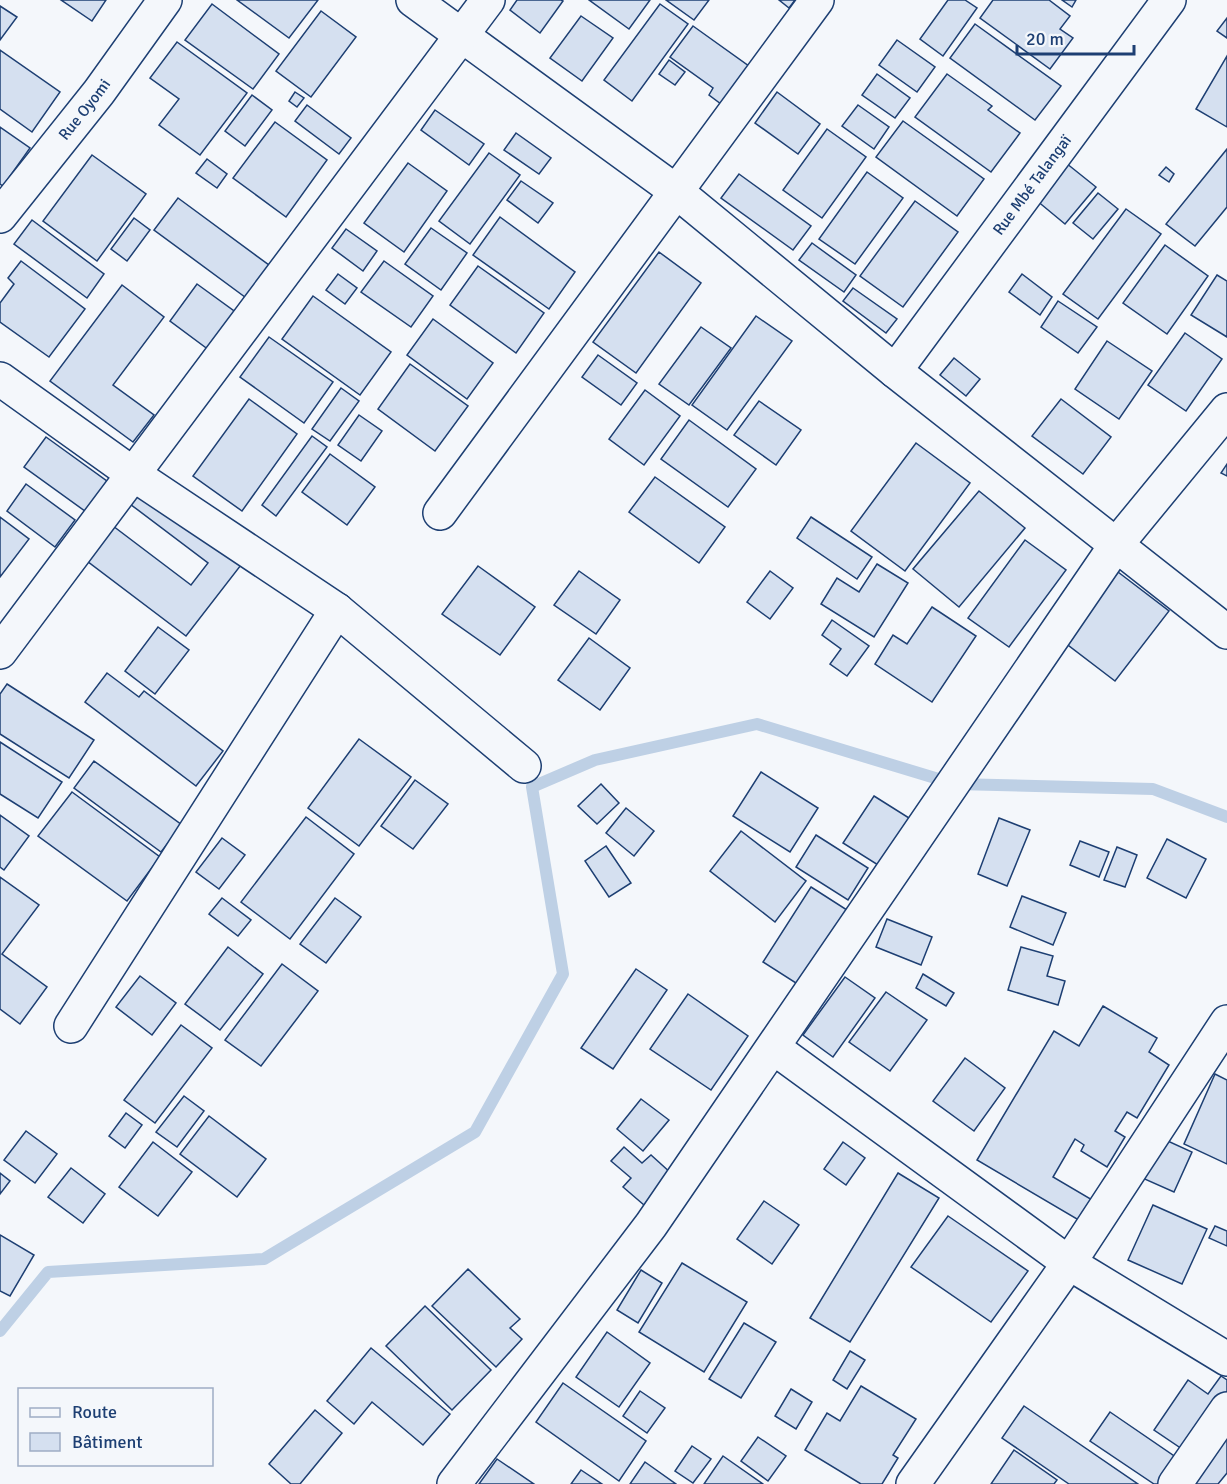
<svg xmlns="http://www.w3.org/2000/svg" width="1227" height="1484" font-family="Signika,sans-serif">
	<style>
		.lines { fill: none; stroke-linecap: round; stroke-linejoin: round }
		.stream { stroke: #bed0e5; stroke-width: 12 }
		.building { fill: #d5e0f0; stroke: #1d3f73; stroke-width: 1.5 }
		.minor-casing { stroke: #1d3f73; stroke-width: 36 }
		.minor { stroke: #f4f7fb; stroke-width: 33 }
		.labels { text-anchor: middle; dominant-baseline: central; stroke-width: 4.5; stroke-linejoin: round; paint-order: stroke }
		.street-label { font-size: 16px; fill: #1d3f73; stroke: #f4f7fb }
	</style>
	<rect width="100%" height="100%" fill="#f4f7fb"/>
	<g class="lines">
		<polyline class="stream" points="0,1331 48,1272 264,1259 475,1132 563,974 532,787 595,760 757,724 955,784 1153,789 1227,817"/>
	</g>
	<g class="building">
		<polygon points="61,0 106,0 92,21"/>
		<polygon points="237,0 318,0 289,38"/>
		<polygon points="517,0 561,0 563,1 540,33 510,10"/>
		<polygon points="589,0 650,0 629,29"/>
		<polygon points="666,0 709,0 694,20"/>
		<polygon points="779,0 795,0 789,8"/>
		<polygon points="948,0 965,0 977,8 943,56 920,39"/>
		<polygon points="993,0 1049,0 1070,16 1060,29 1073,38 1050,69 980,18"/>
		<polygon points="1062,0 1076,0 1072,7"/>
		<polygon points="212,4 279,54 253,89 185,40"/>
		<polygon points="660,4 688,24 632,101 604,80"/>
		<polygon points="0,6 17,17 0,40"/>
		<polygon points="321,11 356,37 311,97 276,71"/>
		<polygon points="581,16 613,38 582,81 550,58"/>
		<polygon points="1227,18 1227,38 1217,31"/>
		<polygon points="975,24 1061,86 1035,120 950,58"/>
		<polygon points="693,26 753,69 725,107 709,95 713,88 670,57"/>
		<polygon points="897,40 935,67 917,92 879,65"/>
		<polygon points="177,42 247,93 200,155 159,125 179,99 150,78"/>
		<polygon points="0,50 60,92 32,132 0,109"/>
		<polygon points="1227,56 1227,127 1196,109"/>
		<polygon points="669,60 685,72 675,85 659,74"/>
		<polygon points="877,74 910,98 895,118 862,95"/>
		<polygon points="947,74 992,106 988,110 1020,133 991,172 915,117"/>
		<polygon points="295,92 304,98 297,107 289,101"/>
		<polygon points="777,92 820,124 798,154 755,123"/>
		<polygon points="252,95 272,110 245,146 225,131"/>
		<polygon points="307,105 351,138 339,154 295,121"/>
		<polygon points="858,105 889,127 874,149 842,126"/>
		<polygon points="435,110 484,144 469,165 421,130"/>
		<polygon points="903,121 984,179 957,216 876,157"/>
		<polygon points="275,122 327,160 286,217 233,178"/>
		<polygon points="0,127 30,148 3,186 0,184"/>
		<polygon points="827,129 866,157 822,218 783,190"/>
		<polygon points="516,133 551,158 539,174 504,150"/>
		<polygon points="1227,149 1227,207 1195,246 1166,224"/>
		<polygon points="489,153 520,175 470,244 439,221"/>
		<polygon points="92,155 146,194 97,261 43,221"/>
		<polygon points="207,159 227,174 217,188 196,173"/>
		<polygon points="408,163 447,191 404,252 364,223"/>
		<polygon points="1066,163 1096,187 1065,224 1036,200"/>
		<polygon points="1166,167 1174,174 1169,182 1159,175"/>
		<polygon points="867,172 903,198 855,264 819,239"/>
		<polygon points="739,174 811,226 793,250 721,198"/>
		<polygon points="521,181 553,203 538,223 507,200"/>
		<polygon points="1098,193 1118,209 1093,239 1073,223"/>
		<polygon points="178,198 273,268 249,300 154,230"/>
		<polygon points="915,201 958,232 903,307 860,276"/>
		<polygon points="1126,209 1161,234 1098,319 1063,294"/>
		<polygon points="500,217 575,272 549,309 473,255"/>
		<polygon points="134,218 150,230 127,261 111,249"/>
		<polygon points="32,220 104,274 87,298 14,244"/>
		<polygon points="431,228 467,253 441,290 405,264"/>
		<polygon points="346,229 377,251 363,271 332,248"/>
		<polygon points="812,243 856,275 844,292 799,260"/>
		<polygon points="1165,245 1208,276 1167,334 1123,303"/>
		<polygon points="659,252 701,283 636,373 593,342"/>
		<polygon points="21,261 85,309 49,357 0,322 0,303 14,284 8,278"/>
		<polygon points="384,261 433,296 411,327 361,292"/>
		<polygon points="478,266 544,313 516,353 450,305"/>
		<polygon points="338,274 357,288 345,304 326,290"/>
		<polygon points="1022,274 1052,297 1040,315 1009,292"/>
		<polygon points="1217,275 1227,281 1227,337 1191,315"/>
		<polygon points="197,284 241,316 213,353 170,321"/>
		<polygon points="122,285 164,317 113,385 154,415 133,442 50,381"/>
		<polygon points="853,288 897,319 886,333 843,301"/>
		<polygon points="313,296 391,352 360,395 282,339"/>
		<polygon points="1058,301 1097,327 1078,353 1041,327"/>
		<polygon points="756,316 792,341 727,430 692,405"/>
		<polygon points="433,319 493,363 467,399 407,355"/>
		<polygon points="701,327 731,348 689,405 659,384"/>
		<polygon points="1185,333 1222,359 1186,411 1148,385"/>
		<polygon points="269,337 333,382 304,423 240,377"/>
		<polygon points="1107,341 1152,371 1119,419 1075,389"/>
		<polygon points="598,355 637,383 621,405 582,377"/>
		<polygon points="954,358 980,379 966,396 940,375"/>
		<polygon points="410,364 468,406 435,451 378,409"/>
		<polygon points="341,388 359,401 330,441 312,429"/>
		<polygon points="645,390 680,416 644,465 609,439"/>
		<polygon points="249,399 297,434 242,511 193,476"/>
		<polygon points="1061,399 1111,437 1083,474 1032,436"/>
		<polygon points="759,401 801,430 776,465 734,435"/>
		<polygon points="359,415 382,431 361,461 338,445"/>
		<polygon points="689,420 756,469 728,507 661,459"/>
		<polygon points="312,436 327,447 276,516 262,505"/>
		<polygon points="46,437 111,484 89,514 24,467"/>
		<polygon points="916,443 970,483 905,571 851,531"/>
		<polygon points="330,454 375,487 347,525 302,492"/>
		<polygon points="1227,464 1227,476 1221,473"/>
		<polygon points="655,477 725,527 699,563 629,512"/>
		<polygon points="26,484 75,520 55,547 7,511"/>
		<polygon points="140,490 241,565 186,636 87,561 113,526 191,585 208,563 130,504"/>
		<polygon points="979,491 1025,528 959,607 913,569"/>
		<polygon points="0,517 29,539 0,577"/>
		<polygon points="811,517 872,557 857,579 797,538"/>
		<polygon points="1025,540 1066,570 1009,647 968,618"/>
		<polygon points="877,564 908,583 874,637 821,604 837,578 859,592"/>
		<polygon points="478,566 535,607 500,655 442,614"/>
		<polygon points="579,571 620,600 596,634 554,605"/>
		<polygon points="770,571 793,588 770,619 747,602"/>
		<polygon points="1118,572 1169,611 1115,681 1064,642"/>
		<polygon points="932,607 976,636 932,702 875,664 893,635 907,644"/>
		<polygon points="832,620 869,646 847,676 830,664 841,649 822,635"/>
		<polygon points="158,627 189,650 155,694 125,671"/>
		<polygon points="589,638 630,668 600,710 558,680"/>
		<polygon points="107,673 139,697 144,691 223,751 196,786 85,702"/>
		<polygon points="7,684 94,740 69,778 0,734 0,694"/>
		<polygon points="359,739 411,777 359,846 308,808"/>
		<polygon points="0,742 62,782 38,818 0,794"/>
		<polygon points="94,761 182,825 161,852 74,788"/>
		<polygon points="761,772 818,808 790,852 733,816"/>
		<polygon points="415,780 448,804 413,849 381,826"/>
		<polygon points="601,784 619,803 597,824 578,806"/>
		<polygon points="72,792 160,857 127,901 38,836"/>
		<polygon points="874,796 917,823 886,870 843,843"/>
		<polygon points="626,808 654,831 634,856 606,833"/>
		<polygon points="0,815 29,836 4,870 0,867"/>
		<polygon points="306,817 354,854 290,939 241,902"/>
		<polygon points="999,818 1030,830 1007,886 978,874"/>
		<polygon points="741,831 806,881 775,922 710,871"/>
		<polygon points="816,835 868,868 848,900 796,867"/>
		<polygon points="222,838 245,855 219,889 196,872"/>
		<polygon points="1167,839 1206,859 1186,898 1147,878"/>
		<polygon points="1080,841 1109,852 1099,877 1070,865"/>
		<polygon points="606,846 631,883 609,897 585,861"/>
		<polygon points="1117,847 1137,855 1125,887 1104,880"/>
		<polygon points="0,877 39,905 2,954 47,987 20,1024 0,1009"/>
		<polygon points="811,887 847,910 799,985 763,962"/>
		<polygon points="1022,896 1066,913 1053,945 1010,927"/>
		<polygon points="222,898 251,920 238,936 209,914"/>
		<polygon points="335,898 361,917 326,963 300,944"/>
		<polygon points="887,919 932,937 921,965 876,947"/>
		<polygon points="228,947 263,974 220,1030 185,1004"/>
		<polygon points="1021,947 1053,956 1047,976 1065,981 1058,1005 1008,990"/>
		<polygon points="282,964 318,991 261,1066 225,1040"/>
		<polygon points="636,969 667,990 613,1069 581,1048"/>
		<polygon points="923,974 954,993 946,1006 916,988"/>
		<polygon points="140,976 176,1003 152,1035 116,1007"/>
		<polygon points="845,977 875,998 833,1057 803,1035"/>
		<polygon points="886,992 927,1020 890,1071 849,1042"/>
		<polygon points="688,994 748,1036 711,1090 650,1049"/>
		<polygon points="1103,1006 1157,1038 1149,1052 1169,1065 1137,1118 1127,1112 1115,1131 1125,1137 1107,1167 1081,1151 1084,1145 1075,1139 1053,1177 1094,1201 1082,1222 977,1160 1054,1031 1079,1046"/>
		<polygon points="181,1025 212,1048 155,1123 124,1100"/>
		<polygon points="965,1058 1005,1088 974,1131 933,1101"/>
		<polygon points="1215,1074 1227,1080 1227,1164 1184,1144"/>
		<polygon points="184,1096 204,1111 177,1147 156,1132"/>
		<polygon points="641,1099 669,1120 643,1151 617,1129"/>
		<polygon points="126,1113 142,1125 125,1148 109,1136"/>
		<polygon points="209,1116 266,1159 237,1197 180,1154"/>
		<polygon points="26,1131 57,1154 35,1183 4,1160"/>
		<polygon points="1159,1137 1192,1152 1174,1192 1140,1177"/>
		<polygon points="153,1142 192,1172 158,1216 119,1187"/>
		<polygon points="843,1142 865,1158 846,1185 824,1169"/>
		<polygon points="624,1147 642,1163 651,1155 672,1174 644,1205 623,1187 631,1178 611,1161"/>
		<polygon points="71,1168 105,1194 83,1223 48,1197"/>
		<polygon points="0,1173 10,1181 0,1194"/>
		<polygon points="898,1173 939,1198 850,1342 810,1318"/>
		<polygon points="764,1201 799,1225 772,1264 737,1239"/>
		<polygon points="1153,1205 1207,1229 1182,1284 1128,1260"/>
		<polygon points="948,1216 1028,1271 991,1322 911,1267"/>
		<polygon points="1215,1226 1227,1231 1227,1246 1209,1238"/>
		<polygon points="0,1235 34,1255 10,1296 0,1291"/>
		<polygon points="682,1263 747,1302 704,1372 639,1332"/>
		<polygon points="468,1269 520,1319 510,1328 522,1339 496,1367 432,1306"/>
		<polygon points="641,1270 662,1283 638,1323 617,1310"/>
		<polygon points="425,1306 491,1370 452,1410 386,1346"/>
		<polygon points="744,1323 776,1342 741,1398 709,1379"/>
		<polygon points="607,1332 650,1363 619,1407 576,1377"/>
		<polygon points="371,1348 450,1414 423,1445 372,1402 354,1424 327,1401"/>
		<polygon points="850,1351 865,1360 847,1389 833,1380"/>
		<polygon points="1221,1376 1227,1380 1227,1402 1191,1455 1154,1430 1188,1380 1208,1394"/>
		<polygon points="563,1383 646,1441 619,1481 536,1422"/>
		<polygon points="861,1386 916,1419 893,1455 898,1458 882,1484 861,1484 805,1450 827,1413 840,1421"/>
		<polygon points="791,1389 812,1402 796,1429 775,1416"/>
		<polygon points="640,1391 665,1408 647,1433 623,1416"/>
		<polygon points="1024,1406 1138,1484 1069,1484 1002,1438"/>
		<polygon points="315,1410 342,1433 300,1484 291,1484 269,1464"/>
		<polygon points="1110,1412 1180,1460 1163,1484 1154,1484 1090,1441"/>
		<polygon points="1227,1422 1227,1473 1218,1484 1180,1484"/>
		<polygon points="758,1437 786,1456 768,1481 741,1461"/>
		<polygon points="692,1446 711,1459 693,1483 675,1471"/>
		<polygon points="1014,1450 1057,1480 1054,1484 991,1484"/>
		<polygon points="723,1456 763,1484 704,1484"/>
		<polygon points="497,1459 534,1484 479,1484"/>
		<polygon points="645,1462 676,1484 630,1484"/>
		<polygon points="581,1470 602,1484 571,1484"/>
	</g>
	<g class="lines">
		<g class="minor-casing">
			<g id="minor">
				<polyline points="413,0 677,192 895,371 1227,632"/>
				<path id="s1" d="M0,216L99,92L165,0"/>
				<path id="s2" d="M895,371L1169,0"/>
				<polyline points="0,379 133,474 337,610 524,766"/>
				<polyline points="440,513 817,0"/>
				<polyline points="0,652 488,0"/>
				<polyline points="71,1026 337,610"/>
				<polyline points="774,1048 1069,1263 1227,1359"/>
				<polyline points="454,1484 651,1225 1116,545 1227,410"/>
				<polyline points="913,1484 1069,1263 1227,1022"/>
				<polyline points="1175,1484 1227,1409"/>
			</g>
		</g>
		<use href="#minor" class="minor"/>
	</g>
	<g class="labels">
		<g class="street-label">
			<text stroke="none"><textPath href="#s1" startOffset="136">Rue Oyomi</textPath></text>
			<text stroke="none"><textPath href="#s2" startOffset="231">Rue Mbé Talangaï</textPath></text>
		</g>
	</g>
	<rect x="18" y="1388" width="195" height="78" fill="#f4f7fb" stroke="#9eadc5" stroke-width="1.5"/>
	<rect x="30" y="1408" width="30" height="9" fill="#f4f7fb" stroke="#9eadc5" stroke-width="1.5"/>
	<text x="72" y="1418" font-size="18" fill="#1d3f73">Route</text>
	<rect x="30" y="1433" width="30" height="18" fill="#d5e0f0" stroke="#9eadc5" stroke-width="1.5"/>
	<text x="72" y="1448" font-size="18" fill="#1d3f73">Bâtiment</text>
	<path d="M1017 45v9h117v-9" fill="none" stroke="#1d3f73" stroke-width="3"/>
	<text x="1026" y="45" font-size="18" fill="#1d3f73" stroke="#f4f7fb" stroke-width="4.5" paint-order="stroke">20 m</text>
</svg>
